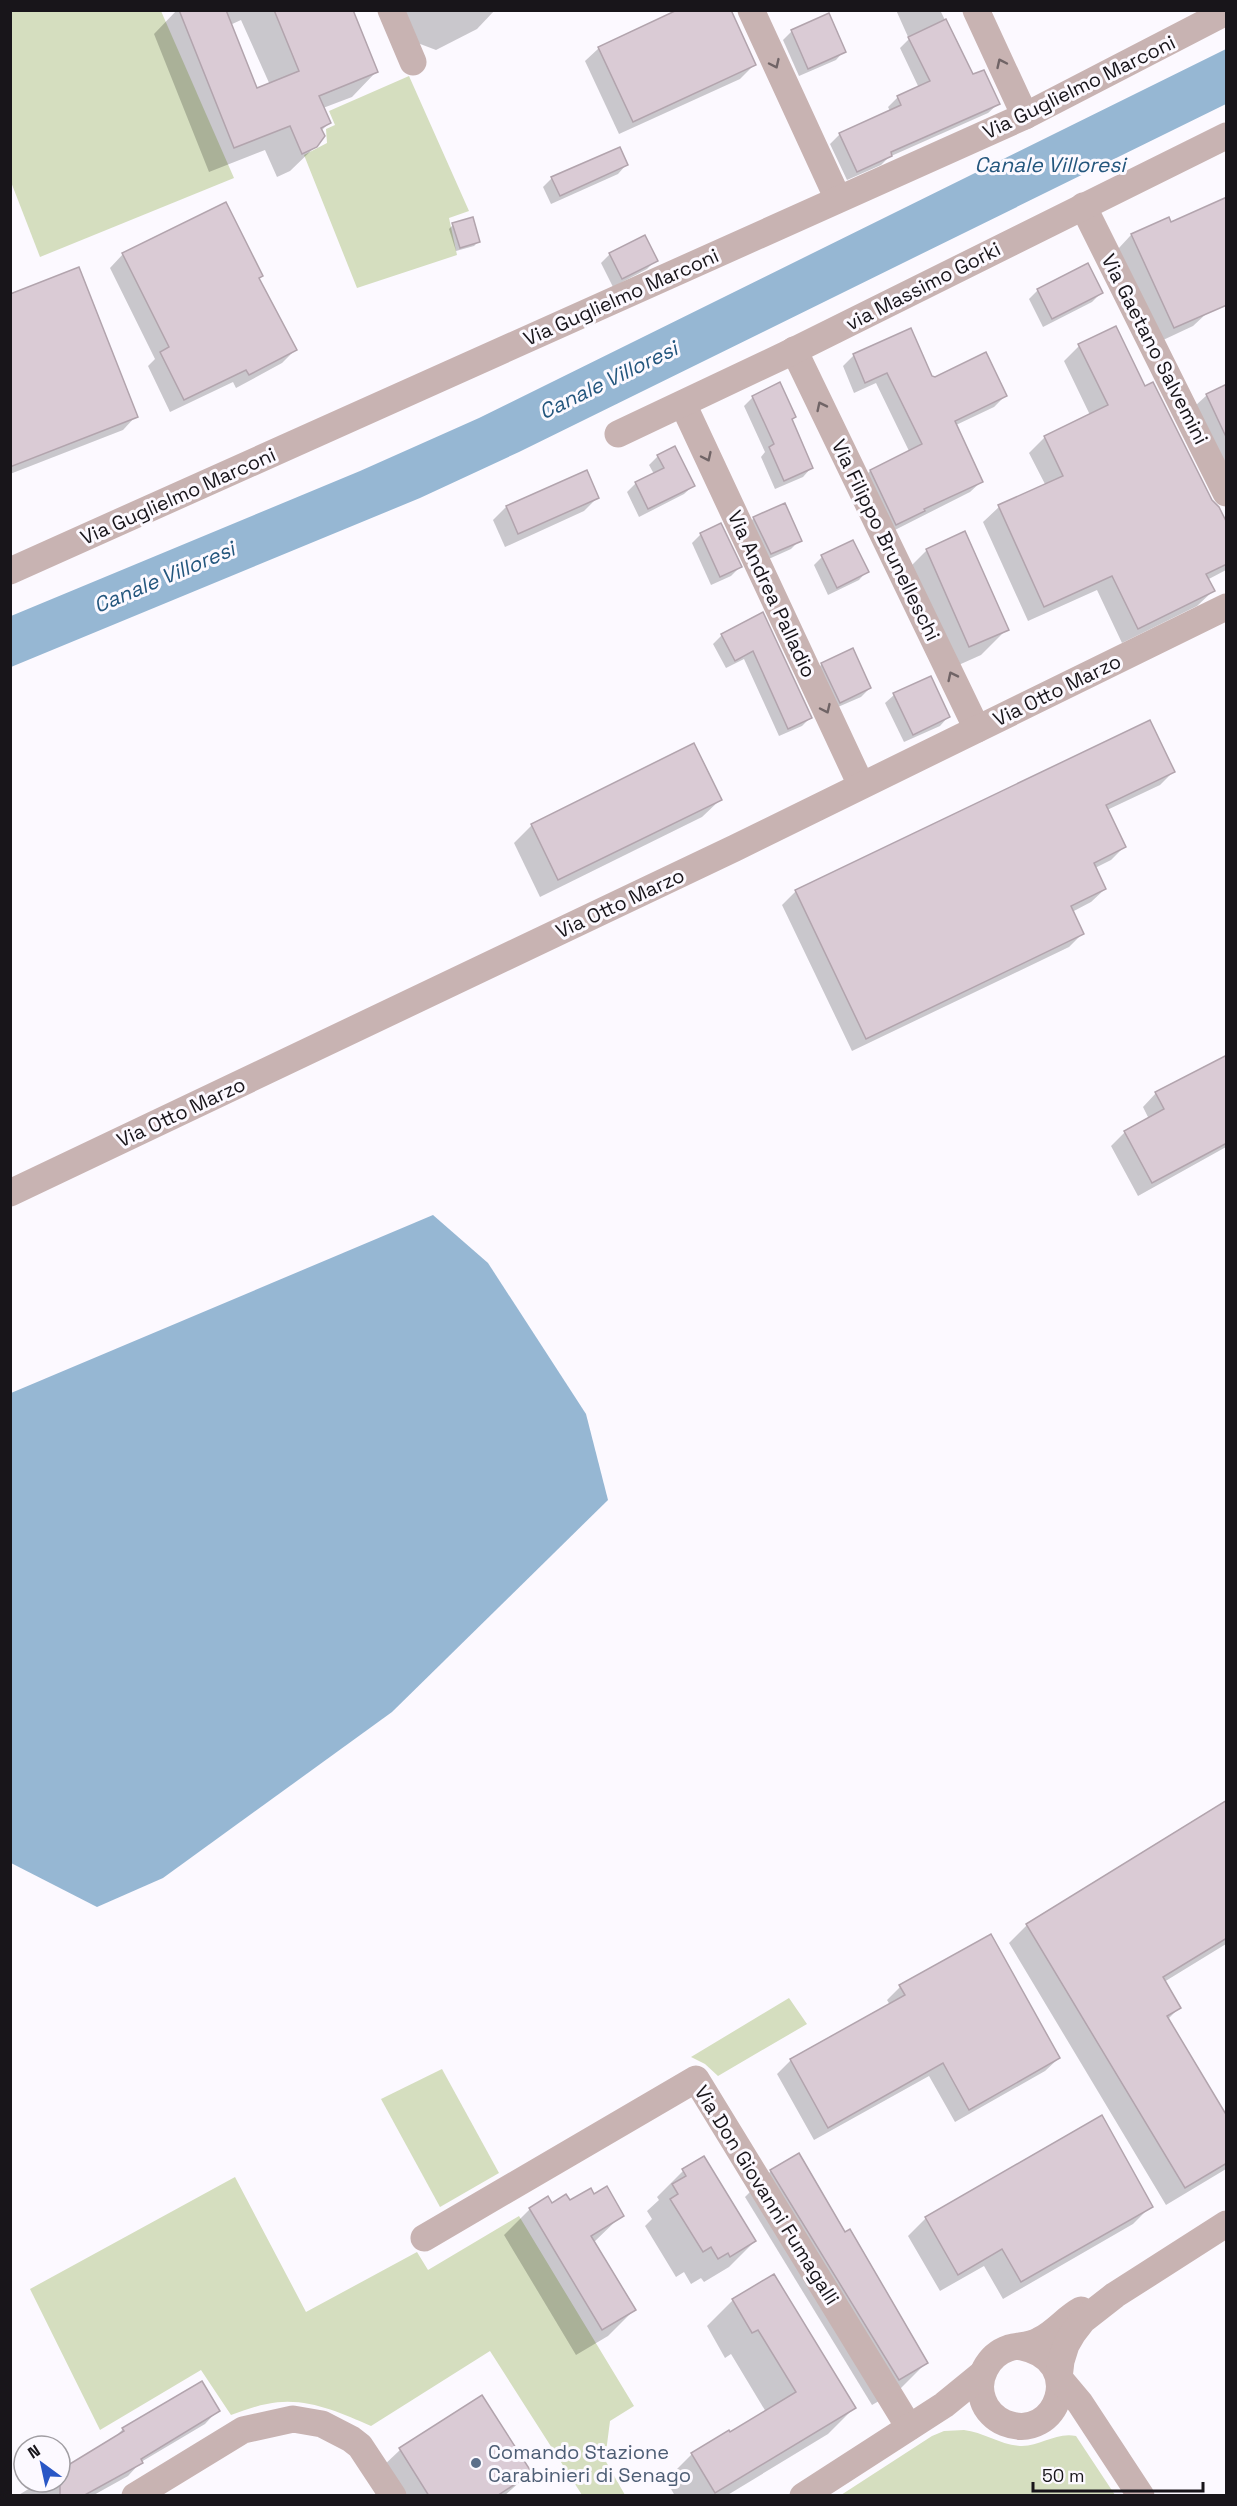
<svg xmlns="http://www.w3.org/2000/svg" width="1237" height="2506" font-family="'Space Grotesk',sans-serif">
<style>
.green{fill:#d5debf}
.water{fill:#96b7d3}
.shadow{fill:#0003;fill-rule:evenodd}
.building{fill:#dacbd5;stroke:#b2a4ad;stroke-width:1.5}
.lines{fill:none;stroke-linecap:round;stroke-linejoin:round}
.minor{stroke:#c8b3b2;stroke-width:27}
.oneway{stroke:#706466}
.service-dot{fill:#5c6f8a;stroke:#fcf9ff;stroke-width:2}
.labels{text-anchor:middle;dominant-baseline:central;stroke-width:6;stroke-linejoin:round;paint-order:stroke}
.street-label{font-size:20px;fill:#18151a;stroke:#fcf9ff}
.service-label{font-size:20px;fill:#4e5e75;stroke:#fcf9ff;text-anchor:start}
.water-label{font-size:21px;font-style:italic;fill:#23567d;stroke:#fcf9ff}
</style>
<rect width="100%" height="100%" fill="#fcf9ff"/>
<g class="green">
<path d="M 11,10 L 161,11 L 234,178 L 40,257 L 11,182 Z"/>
<path d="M 409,76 L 469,211 L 449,218 L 457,255 L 357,288 L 304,155 L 327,143 L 326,129 L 335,125 L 329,111 Z"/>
<path d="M 789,1998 L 807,2024 L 718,2076 L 705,2064 L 691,2057 Z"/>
<path d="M 442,2069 L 499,2173 L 440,2207 L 381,2099 Z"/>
<path d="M 235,2177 L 306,2312 L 417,2252 L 428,2270 L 519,2216 L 634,2406 L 610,2421 L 605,2460 L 625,2495 L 582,2495 L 490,2351 L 371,2426 C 338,2412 305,2396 267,2404 C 255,2406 243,2411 231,2415 L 201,2370 L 100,2430 L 30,2289 Z"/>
<path d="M 964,2430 C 983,2432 1001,2445 1020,2446 C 1040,2447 1055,2432 1076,2436 L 1115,2495 L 841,2495 L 932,2436 L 944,2431 Z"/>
</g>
<g class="water">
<path d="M 1226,49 L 1226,104 L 519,452 L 420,498 L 11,667 L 11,616 L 360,471 L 479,418 Z"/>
<path d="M 433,1215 L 488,1263 L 586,1414 L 608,1500 L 392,1712 L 163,1878 L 97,1907 L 11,1863 L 11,1393 Z"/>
</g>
<g class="shadow">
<path d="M 177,10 L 350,10 L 376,72 L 352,97 L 323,108 L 329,123 L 321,131 L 316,146 L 290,171 L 277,177 L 265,150 L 209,172 L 154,34 ZM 241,20 L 270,85 L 256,90 L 230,25 Z"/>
<path d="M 383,10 L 495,10 L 477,29 L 436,50 L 394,34 Z"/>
<path d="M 896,10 L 940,10 L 973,76 L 998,104 L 988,113 L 889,157 L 881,165 L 847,180 L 830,144 L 840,134 L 890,111 L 888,107 L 898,97 L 919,88 L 900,48 L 909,39 Z"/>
<path d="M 792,31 L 844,51 L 836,60 L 799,76 L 783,40 Z"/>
<path d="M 599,48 L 754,65 L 740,79 L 619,134 L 585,61 Z"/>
<path d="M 626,165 L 618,174 L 551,204 L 543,187 L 552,178 Z"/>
<path d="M 1170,224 L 1207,313 L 1193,326 L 1161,341 L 1118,249 L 1131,235 Z"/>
<path d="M 453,225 L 478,242 L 474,246 L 456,251 L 449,229 Z"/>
<path d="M 123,254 L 261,276 L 258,279 L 295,350 L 282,363 L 236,388 L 233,382 L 170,412 L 148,366 L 155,359 L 110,268 Z"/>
<path d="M 610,254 L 656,260 L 647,269 L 613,287 L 601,263 Z"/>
<path d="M 1087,265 L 1101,293 L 1092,302 L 1043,327 L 1029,299 L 1038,290 Z"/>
<path d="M 10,295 L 136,416 L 123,430 L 10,474 Z"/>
<path d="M 1079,346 L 1145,388 L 1226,526 L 1226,570 L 1207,580 L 1213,591 L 1197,606 L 1122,643 L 1097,590 L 1028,621 L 983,522 L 999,507 L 1046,486 L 1029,453 L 1045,437 L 1090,415 L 1064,361 Z"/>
<path d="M 854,355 L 1005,396 L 994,407 L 956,425 L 982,481 L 970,492 L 885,535 L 859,482 L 870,471 L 909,451 L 876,383 L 854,393 L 843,366 Z"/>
<path d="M 1226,386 L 1226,475 L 1195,406 L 1207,395 Z"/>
<path d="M 753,397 L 795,417 L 791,421 L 811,468 L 803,477 L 775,489 L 761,457 L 765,452 L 744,406 Z"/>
<path d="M 658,456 L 693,486 L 684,494 L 639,517 L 627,492 L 636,483 L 654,474 L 649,465 Z"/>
<path d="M 586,472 L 597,498 L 584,511 L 505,547 L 493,520 L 506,507 Z"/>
<path d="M 754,518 L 800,540 L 791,549 L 762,562 L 745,527 Z"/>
<path d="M 701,534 L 740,567 L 731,576 L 711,585 L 692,543 Z"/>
<path d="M 927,550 L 1007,629 L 981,655 L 943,672 L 901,576 Z"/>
<path d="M 822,557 L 867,571 L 859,580 L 828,595 L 814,565 Z"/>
<path d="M 762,614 L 810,718 L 802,726 L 779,736 L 744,659 L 726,668 L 713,644 L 722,635 Z"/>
<path d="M 822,664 L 870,688 L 861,697 L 831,710 L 813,673 Z"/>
<path d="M 894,695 L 948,717 L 940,726 L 904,742 L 885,703 Z"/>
<path d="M 1173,772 L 1160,785 L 1107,810 L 1124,847 L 1111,860 L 1095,868 L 1105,889 L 1091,902 L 1072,912 L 1082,934 L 1069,947 L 852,1051 L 782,905 L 796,891 Z"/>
<path d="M 720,800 L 702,817 L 540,897 L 514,843 L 532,825 Z"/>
<path d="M 1226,1057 L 1226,1147 L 1138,1196 L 1111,1146 L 1125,1132 L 1149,1119 L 1143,1107 L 1156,1093 Z"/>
<path d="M 1226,1802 L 1226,1944 L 1164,1982 L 1179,2008 L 1167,2020 L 1226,2119 L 1226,2169 L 1166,2205 L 1009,1943 L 1027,1925 Z"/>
<path d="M 900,1987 L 1059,2058 L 1045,2071 L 955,2122 L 929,2076 L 814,2140 L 777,2074 L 791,2060 L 890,2005 L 887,2000 Z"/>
<path d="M 703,2158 L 755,2241 L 729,2267 L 704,2282 L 701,2278 L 691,2284 L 684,2272 L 676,2277 L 645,2226 L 652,2219 L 647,2211 L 659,2200 L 657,2197 L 683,2171 Z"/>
<path d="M 771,2171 L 844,2234 L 926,2363 L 900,2389 L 872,2405 L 745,2197 Z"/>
<path d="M 594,2196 L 622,2215 L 593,2243 L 634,2310 L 608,2336 L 576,2355 L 504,2235 L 530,2209 L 548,2198 L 552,2205 Z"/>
<path d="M 1151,2206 L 1133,2224 L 1003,2299 L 984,2266 L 940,2291 L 908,2236 L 926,2218 Z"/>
<path d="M 773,2276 L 854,2408 L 828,2434 L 726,2496 L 675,2496 L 666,2480 L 692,2454 L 766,2412 L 731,2354 L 725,2358 L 707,2326 L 733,2300 Z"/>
<path d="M 481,2397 L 530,2473 L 504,2496 L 400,2496 L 382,2467 L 400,2450 Z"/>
<path d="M 218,2410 L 205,2424 L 141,2462 L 128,2476 L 92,2496 L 17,2496 L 40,2482 L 60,2482 L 60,2470 L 112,2440 L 123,2429 Z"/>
</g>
<g class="building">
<path d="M 179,10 L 226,10 L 257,88 L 299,71 L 274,10 L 353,10 L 378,72 L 319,96 L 331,123 L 321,128 L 325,136 L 317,147 L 302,154 L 290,126 L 234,148 Z"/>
<path d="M 677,10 L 731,10 L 756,65 L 633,122 L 598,47 Z"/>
<path d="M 829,13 L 846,52 L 808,69 L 791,30 Z"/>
<path d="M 946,19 L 973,74 L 984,70 L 1000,104 L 891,152 L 892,156 L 857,172 L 839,133 L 901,105 L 897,96 L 930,81 L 908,37 Z"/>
<path d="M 620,147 L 628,165 L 560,196 L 551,177 Z"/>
<path d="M 1227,197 L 1227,305 L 1174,328 L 1131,234 L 1169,217 L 1171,222 Z"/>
<path d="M 226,202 L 263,276 L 259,278 L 297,350 L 249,375 L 246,370 L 184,400 L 160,352 L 169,347 L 122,253 Z"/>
<path d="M 473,217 L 480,242 L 460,248 L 452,223 Z"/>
<path d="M 645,235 L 658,261 L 622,279 L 609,253 Z"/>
<path d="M 1088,263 L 1103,293 L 1052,319 L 1037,289 Z"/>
<path d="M 79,267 L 138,417 L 10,467 L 10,294 Z"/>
<path d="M 1116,326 L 1145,386 L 1153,382 L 1212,500 L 1219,507 L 1227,523 L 1227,564 L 1206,574 L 1215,591 L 1138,629 L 1112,576 L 1044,607 L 998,505 L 1063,476 L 1044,436 L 1108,405 L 1078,344 Z"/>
<path d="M 911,328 L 932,376 L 935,377 L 986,352 L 1007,396 L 955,421 L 983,482 L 924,509 L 925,511 L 896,525 L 870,470 L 922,444 L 887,373 L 865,383 L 853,354 Z"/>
<path d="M 780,382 L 796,417 L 792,419 L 813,468 L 784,481 L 769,447 L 774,444 L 752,396 Z"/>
<path d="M 1227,384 L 1227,439 L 1206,394 Z"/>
<path d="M 675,446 L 695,486 L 648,509 L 635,482 L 664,468 L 657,455 Z"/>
<path d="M 587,470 L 599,498 L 518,534 L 506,506 Z"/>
<path d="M 785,503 L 802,541 L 771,554 L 753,517 Z"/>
<path d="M 721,523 L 742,567 L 720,577 L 700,533 Z"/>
<path d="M 965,531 L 1009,630 L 969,647 L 926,549 Z"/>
<path d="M 853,540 L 869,572 L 837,588 L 821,555 Z"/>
<path d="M 763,612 L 812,718 L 788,729 L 753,651 L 735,661 L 721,634 Z"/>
<path d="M 853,648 L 871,688 L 840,703 L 821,663 Z"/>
<path d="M 931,676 L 950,717 L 913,735 L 893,693 Z"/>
<path d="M 1150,720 L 1175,772 L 1106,805 L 1126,847 L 1094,863 L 1106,889 L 1071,906 L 1084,934 L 866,1039 L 795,890 Z"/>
<path d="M 694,743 L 722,800 L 558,880 L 531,824 Z"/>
<path d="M 1227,1055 L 1227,1143 L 1152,1183 L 1124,1131 L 1164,1109 L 1155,1092 Z"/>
<path d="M 1227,1800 L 1227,1938 L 1163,1977 L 1181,2008 L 1167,2016 L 1227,2116 L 1227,2163 L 1185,2188 L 1026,1924 Z"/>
<path d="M 991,1934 L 1060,2058 L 969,2110 L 943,2063 L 828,2128 L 790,2059 L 905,1995 L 899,1985 Z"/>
<path d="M 1102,2115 L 1153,2207 L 1021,2282 L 1002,2249 L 958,2275 L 925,2217 Z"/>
<path d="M 799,2153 L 845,2232 L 850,2229 L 928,2363 L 899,2380 L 770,2170 Z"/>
<path d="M 704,2156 L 756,2241 L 730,2257 L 728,2253 L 718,2259 L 711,2247 L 703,2252 L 670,2199 L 678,2194 L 672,2184 L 686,2176 L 682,2169 Z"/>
<path d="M 607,2186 L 624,2216 L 591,2236 L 636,2310 L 602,2330 L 529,2208 L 548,2196 L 552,2203 L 566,2194 L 570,2200 L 591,2188 L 594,2194 Z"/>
<path d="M 774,2274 L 856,2408 L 715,2493 L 691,2453 L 729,2430 L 730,2432 L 796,2392 L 758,2330 L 752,2333 L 732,2299 Z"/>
<path d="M 202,2381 L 220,2411 L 141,2459 L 143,2463 L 83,2496 L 60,2496 L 60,2470 L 124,2431 L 122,2428 Z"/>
<path d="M 482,2395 L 532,2473 L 497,2496 L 429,2496 L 399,2448 Z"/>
</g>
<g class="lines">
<g class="minor">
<path d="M 391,10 L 413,62"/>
<path d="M 751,10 L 838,199"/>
<path d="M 976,10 L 1025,116"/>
<path d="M 1083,206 L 1226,493"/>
<path d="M 794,350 L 977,729"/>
<path d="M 683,404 L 861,785"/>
<path d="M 618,434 L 785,355 L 1226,136"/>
<path d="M 10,571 L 1025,116 L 1226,12"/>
<path d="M 10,1193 L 735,848 L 1226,607"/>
<path d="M 424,2238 L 696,2079 L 909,2427"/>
<path d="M 1022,2347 C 1087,2360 1058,2444 1005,2423 C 995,2419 986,2410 983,2400 C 975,2379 988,2355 1009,2348 C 1019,2345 1030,2346 1040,2340 C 1055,2333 1066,2318 1081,2310"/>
<path d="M 135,2496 L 243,2430 L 293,2419 L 322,2424 L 351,2439 L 360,2446 L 393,2496"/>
<path d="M 803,2496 L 944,2405 L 982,2374"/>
<path d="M 1141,2496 L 1080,2403 L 1059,2378 L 1061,2361 L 1066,2345 L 1073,2333 L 1083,2320 L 1115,2295 L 1226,2224"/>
</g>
</g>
<defs><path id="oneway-chevron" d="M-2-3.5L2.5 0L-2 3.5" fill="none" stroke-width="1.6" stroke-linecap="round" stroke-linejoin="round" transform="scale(1.5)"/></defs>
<g class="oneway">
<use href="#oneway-chevron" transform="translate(1001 63) rotate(-115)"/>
<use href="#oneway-chevron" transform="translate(775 64) rotate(65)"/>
<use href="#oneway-chevron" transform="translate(821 406) rotate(-116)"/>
<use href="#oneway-chevron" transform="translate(707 457) rotate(65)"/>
<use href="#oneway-chevron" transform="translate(952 676) rotate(-116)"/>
<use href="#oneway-chevron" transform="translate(826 709) rotate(65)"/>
</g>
<circle class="service-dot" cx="476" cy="2463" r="6"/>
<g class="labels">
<g class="street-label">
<text transform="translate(1079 87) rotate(-26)">Via Guglielmo Marconi</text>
<text transform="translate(923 286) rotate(-27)">via Massimo Gorki</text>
<text transform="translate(621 297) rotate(-24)">Via Guglielmo Marconi</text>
<text transform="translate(1155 349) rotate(63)">Via Gaetano Salvemini</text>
<text transform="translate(178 496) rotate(-24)">Via Guglielmo Marconi</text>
<text transform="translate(886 540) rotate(64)">Via Filippo Brunelleschi</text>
<text transform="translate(772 594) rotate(65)">Via Andrea Palladio</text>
<text transform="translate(1057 690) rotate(-26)">Via Otto Marzo</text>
<text transform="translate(620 903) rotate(-25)">Via Otto Marzo</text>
<text transform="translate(181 1112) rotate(-25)">Via Otto Marzo</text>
<text transform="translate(767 2195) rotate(58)">Via Don Giovanni Fumagalli</text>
</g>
<g class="service-label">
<text x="488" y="2452">Comando Stazione<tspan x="488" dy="23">Carabinieri di Senago</tspan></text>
</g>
<g class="water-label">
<text x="1050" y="164">Canale Villoresi</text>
<text transform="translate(608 380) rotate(-26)">Canale Villoresi</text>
<text transform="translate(164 577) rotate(-23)">Canale Villoresi</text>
</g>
</g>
<rect width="1237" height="2506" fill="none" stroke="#18151a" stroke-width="24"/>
<g transform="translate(42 2464) rotate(327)"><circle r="28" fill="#fcf9ff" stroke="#a19ea3" stroke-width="1.5"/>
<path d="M0-4.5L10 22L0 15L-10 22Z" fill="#2957c6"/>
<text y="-9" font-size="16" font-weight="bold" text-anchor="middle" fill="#18151a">N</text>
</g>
<path d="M1033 2482v9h170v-9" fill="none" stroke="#18151a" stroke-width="3"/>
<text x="1042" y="2482" font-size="18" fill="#18151a" stroke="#fcf9ff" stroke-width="4.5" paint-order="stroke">50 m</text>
</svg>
